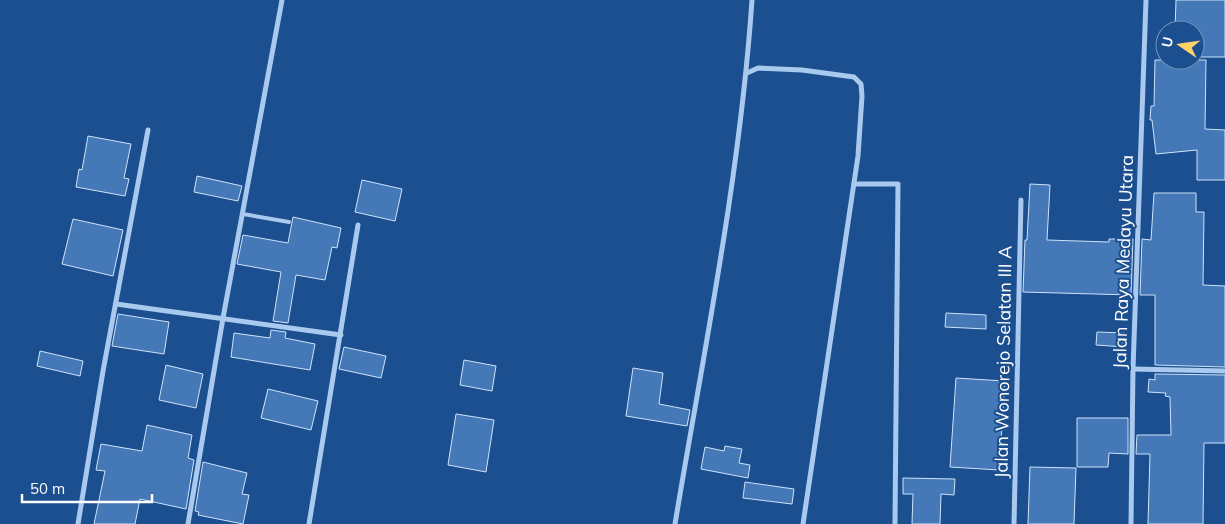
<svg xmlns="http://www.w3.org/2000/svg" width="1225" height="524" font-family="Mulish,sans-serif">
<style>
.building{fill:#4478b7;stroke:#cfe3fa}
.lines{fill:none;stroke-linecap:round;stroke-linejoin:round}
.service{stroke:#a9c9ee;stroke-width:4}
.minor{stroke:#a9c9ee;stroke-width:5}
.labels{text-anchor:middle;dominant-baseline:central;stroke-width:4;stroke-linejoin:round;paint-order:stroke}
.street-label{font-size:18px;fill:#fff;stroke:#1b4f8f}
</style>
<rect width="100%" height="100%" fill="#1b4f8f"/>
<g class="building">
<path d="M 1176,0 L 1225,0 L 1225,57 L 1195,57 L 1195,30 L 1175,30 Z"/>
<path d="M 1155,60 L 1206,60 L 1205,129 L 1225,130 L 1225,180 L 1197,180 L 1197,150 L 1156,154 L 1152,120 L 1150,120 L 1151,106 L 1154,106 Z"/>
<path d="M 88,136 L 131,144 L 124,178 L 129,179 L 125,196 L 76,187 L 79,169 L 82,170 Z"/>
<path d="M 197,176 L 242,186 L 238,201 L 194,192 Z"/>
<path d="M 362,180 L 402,189 L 395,221 L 355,212 Z"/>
<path d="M 1030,184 L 1050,185 L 1047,240 L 1109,242 L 1109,239 L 1133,239 L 1131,295 L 1023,292 L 1025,240 L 1027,240 Z"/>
<path d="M 1154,193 L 1196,193 L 1196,212 L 1204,212 L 1203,285 L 1225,286 L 1225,367 L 1155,365 L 1155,295 L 1140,295 L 1142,239 L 1151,240 Z"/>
<path d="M 293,217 L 341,228 L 337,248 L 332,247 L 325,280 L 296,275 L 288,323 L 273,321 L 281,272 L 237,264 L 243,235 L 288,243 Z"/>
<path d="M 73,219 L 123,230 L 113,276 L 62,264 Z"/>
<path d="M 946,313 L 986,315 L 986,329 L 945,327 Z"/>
<path d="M 118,314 L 169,322 L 164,354 L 112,346 Z"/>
<path d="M 271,330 L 286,332 L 285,338 L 315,344 L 310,370 L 231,357 L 234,333 L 270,338 Z"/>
<path d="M 1097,332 L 1125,333 L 1124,347 L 1096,345 Z"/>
<path d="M 344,347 L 386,356 L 381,378 L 339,369 Z"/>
<path d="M 40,351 L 83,361 L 80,376 L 37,366 Z"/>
<path d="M 464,360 L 496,366 L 492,391 L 460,385 Z"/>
<path d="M 166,365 L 203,374 L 196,408 L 159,400 Z"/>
<path d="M 633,368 L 663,373 L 659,404 L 690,410 L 687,426 L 626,416 Z"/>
<path d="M 1155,374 L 1225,375 L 1225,443 L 1204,443 L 1203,524 L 1148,524 L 1150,454 L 1136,454 L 1137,435 L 1171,435 L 1170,397 L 1165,396 L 1166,393 L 1148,392 L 1149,379 L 1155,380 Z"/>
<path d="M 956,378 L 1005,381 L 999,470 L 950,467 Z"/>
<path d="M 268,389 L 318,401 L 311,430 L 261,418 Z"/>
<path d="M 456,414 L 494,420 L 486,472 L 448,465 Z"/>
<path d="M 1077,418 L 1128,418 L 1128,454 L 1109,453 L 1108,467 L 1077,467 Z"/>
<path d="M 147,425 L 192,435 L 188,458 L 194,460 L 186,509 L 140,499 L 135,524 L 94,524 L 105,471 L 96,470 L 101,444 L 142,451 Z"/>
<path d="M 725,446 L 742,449 L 739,463 L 750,465 L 748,478 L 701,469 L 705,447 L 724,451 Z"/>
<path d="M 203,462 L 247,473 L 242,494 L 249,495 L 243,524 L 198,515 L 199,512 L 195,511 Z"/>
<path d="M 1030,467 L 1076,468 L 1074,524 L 1028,524 Z"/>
<path d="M 903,478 L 955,479 L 954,495 L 941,494 L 940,524 L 912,524 L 913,494 L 903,494 Z"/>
<path d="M 745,482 L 794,489 L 792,504 L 743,498 Z"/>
</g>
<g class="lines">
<path class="service" d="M 243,214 L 289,222"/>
<g class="minor">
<path d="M 747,73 L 758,68 L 802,70 L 854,77 L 861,84 L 862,96 L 858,156 L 803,524"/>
<path d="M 854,184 L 898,184 L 895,524"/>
<path d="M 116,304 L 341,335"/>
<path d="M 1133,369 L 1225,371"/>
<path d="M 78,524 L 103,371 L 148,130"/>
<path d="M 188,524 L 223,318 L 282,0"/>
<path d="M 309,524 L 358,225"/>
<path d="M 675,524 C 704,350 740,176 752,0"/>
<path d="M 1014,524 L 1021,200"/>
<path d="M 1131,524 L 1133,369 L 1146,0"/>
</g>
</g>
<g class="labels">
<g class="street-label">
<text transform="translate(1123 262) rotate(-88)">Jalan Raya Medayu Utara</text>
<text transform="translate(1003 362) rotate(-89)">Jalan Wonorejo Selatan III A</text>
</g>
</g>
<g transform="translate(1180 45) rotate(283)"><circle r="24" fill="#1b4f8f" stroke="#7695bc"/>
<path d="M0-4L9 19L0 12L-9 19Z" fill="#ffd166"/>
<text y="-8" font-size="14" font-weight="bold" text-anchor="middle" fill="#ffffff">U</text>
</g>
<path d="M22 494v8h130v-8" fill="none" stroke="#ffffff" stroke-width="2.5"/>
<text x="30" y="494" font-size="15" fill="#ffffff" stroke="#1b4f8f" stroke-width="4" paint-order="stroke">50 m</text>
</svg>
